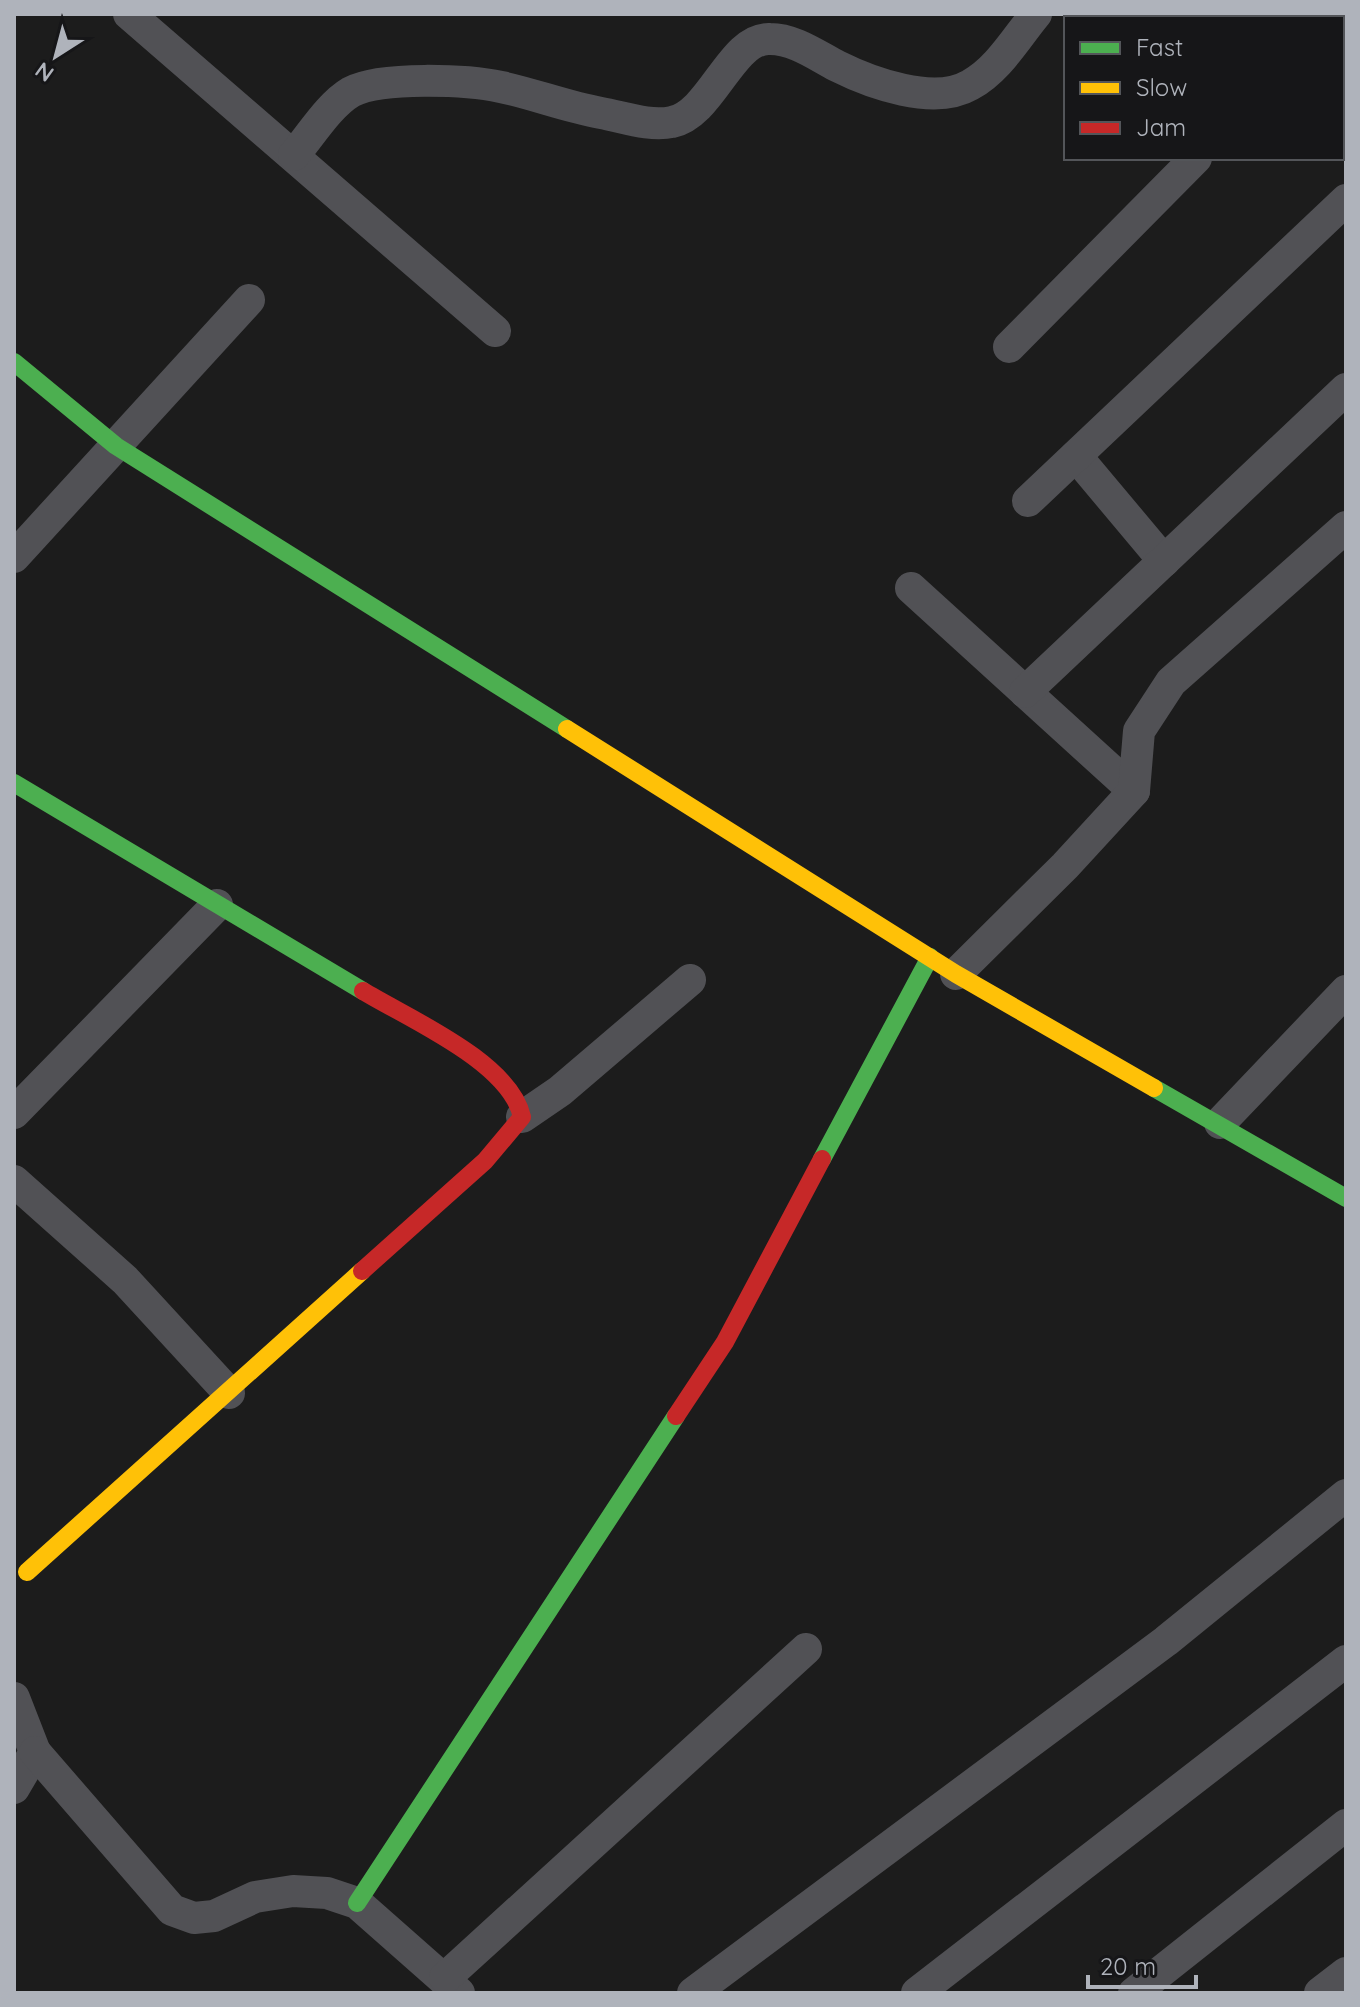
<svg xmlns="http://www.w3.org/2000/svg" width="1360" height="2007" font-family="Quicksand,sans-serif">
<style>
.lines{fill:none;stroke-linecap:round;stroke-linejoin:round}
.street{stroke:#515155;stroke-width:32}
.fast{stroke:#4caf50;stroke-width:18}
.slow{stroke:#ffc107;stroke-width:18}
.jam{stroke:#c62828;stroke-width:18}
</style>
<rect width="100%" height="100%" fill="#1c1c1c"/>
<g class="lines">
<g class="street">
<path d="M 129,14 L 495,331"/>
<path d="M 1342,61 L 1346,65"/>
<path d="M 294,155 C 311,135 329,105 351,92 C 381,76 468,80 501,87 C 534,94 567,107 601,113 C 623,117 650,127 672,122 C 712,114 731,37 770,39 C 794,39 816,55 837,66 C 871,83 934,106 970,85 C 998,70 1016,38 1036,14"/>
<path d="M 1009,347 L 1196,158"/>
<path d="M 1076,456 L 1164,561"/>
<path d="M 1028,501 L 1346,200"/>
<path d="M 14,557 L 249,300"/>
<path d="M 911,588 L 1134,791"/>
<path d="M 1025,692 L 1346,389"/>
<path d="M 956,974 L 1065,866 L 1134,791 L 1139,731 L 1171,682 L 1346,527"/>
<path d="M 14,1113 L 217,905"/>
<path d="M 522,1117 L 560,1091 L 690,980"/>
<path d="M 1220,1123 L 1346,991"/>
<path d="M 14,1181 L 125,1280 L 229,1393"/>
<path d="M 14,1698 L 35,1752 L 14,1788"/>
<path d="M 35,1752 L 172,1910 L 194,1918 L 214,1916 L 255,1897 L 293,1891 L 327,1893 L 357,1903 L 459,1993"/>
<path d="M 445,1978 L 806,1649"/>
<path d="M 693,1993 L 1166,1641 L 1346,1495"/>
<path d="M 917,1993 L 1346,1661"/>
<path d="M 1134,1993 L 1346,1825"/>
<path d="M 1320,1993 L 1346,1973"/>
</g>
<g class="fast">
<path d="M 14,362 L 116,446 L 567,729"/>
<path d="M 14,783 L 363,991"/>
<path d="M 1154,1088 L 1346,1198"/>
<path d="M 822,1159 L 930,957"/>
<path d="M 357,1903 L 676,1416"/>
</g>
<g class="slow">
<path d="M 567,729 L 956,974 L 1154,1088"/>
<path d="M 27,1572 L 362,1271"/>
</g>
<g class="jam">
<path d="M 362,1271 L 485,1161 L 522,1117 C 510,1062 409,1019 363,991"/>
<path d="M 676,1416 L 725,1342 L 822,1159"/>
</g>
</g>
<rect width="1360" height="2007" fill="none" stroke="#afb3bb" stroke-width="32"/>
<rect x="1064" y="16" width="280" height="144" fill="#161618" stroke="#535559" stroke-width="2"/>
<rect x="1080" y="42" width="40" height="12" fill="#4caf50" stroke="#535559" stroke-width="2"/>
<text x="1136" y="56" font-size="24" fill="#afb3bb">Fast</text>
<rect x="1080" y="82" width="40" height="12" fill="#ffc107" stroke="#535559" stroke-width="2"/>
<text x="1136" y="96" font-size="24" fill="#afb3bb">Slow</text>
<rect x="1080" y="122" width="40" height="12" fill="#c62828" stroke="#535559" stroke-width="2"/>
<text x="1136" y="136" font-size="24" fill="#afb3bb">Jam</text>
<g transform="translate(56 56) rotate(216)" stroke="#161618" stroke-width="6" paint-order="stroke">
<path d="M0-6L14 30L0 20L-14 30Z" fill="#afb3bb"/>
<text y="-12" font-size="22" font-weight="bold" text-anchor="middle" fill="#afb3bb">N</text>
</g>
<path d="M1088 1975v12h108v-12" fill="none" stroke="#afb3bb" stroke-width="4"/>
<text x="1100" y="1975" font-size="24" fill="#afb3bb" stroke="#161618" stroke-width="6" paint-order="stroke">20 m</text>
</svg>
